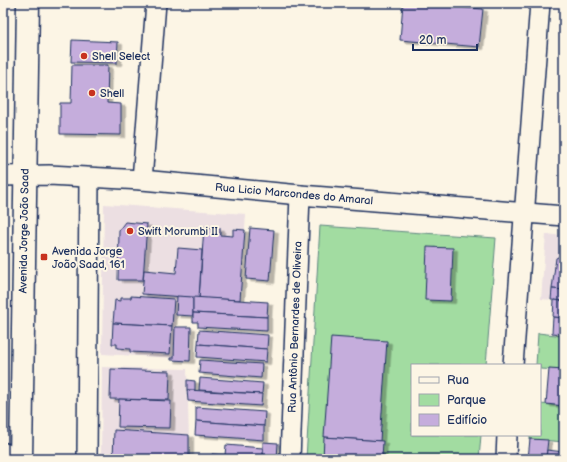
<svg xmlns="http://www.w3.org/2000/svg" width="567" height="462" font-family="'Balsamiq Sans',sans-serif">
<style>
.built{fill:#ecdfe2}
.green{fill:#a2dca1;stroke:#5e8680}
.building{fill:#c5addc;stroke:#1b2f5e;filter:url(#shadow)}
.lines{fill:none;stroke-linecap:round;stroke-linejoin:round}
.street-casing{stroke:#1b2f5e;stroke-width:22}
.secondary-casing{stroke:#1b2f5e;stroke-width:25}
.street{stroke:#fcf5e5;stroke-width:19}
.secondary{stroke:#fcf5e5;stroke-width:22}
.poi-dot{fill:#c8321e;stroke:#fcf5e5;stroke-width:1.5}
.labels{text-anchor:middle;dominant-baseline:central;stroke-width:4;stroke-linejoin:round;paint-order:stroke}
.poi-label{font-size:11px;fill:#1b2f5e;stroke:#fcf5e5;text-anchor:start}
.street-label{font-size:11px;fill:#1b2f5e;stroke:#fcf5e5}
</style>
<defs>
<filter id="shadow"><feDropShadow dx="4.5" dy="2.5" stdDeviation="0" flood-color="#0004"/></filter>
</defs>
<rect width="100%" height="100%" fill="#fcf5e5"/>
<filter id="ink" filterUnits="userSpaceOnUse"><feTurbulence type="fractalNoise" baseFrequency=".025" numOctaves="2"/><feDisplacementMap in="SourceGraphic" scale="8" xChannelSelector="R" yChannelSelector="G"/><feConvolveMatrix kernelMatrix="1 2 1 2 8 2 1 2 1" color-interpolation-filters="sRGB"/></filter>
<g filter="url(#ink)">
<g class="built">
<path d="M 104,204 L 246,214 L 240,300 L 177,296 L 174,358 L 102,354 Z"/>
<path d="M 546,234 L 564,236 L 564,301 L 541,299 Z"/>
<path d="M 102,367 L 187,369 L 189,439 L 189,459 L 101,459 Z"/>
</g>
<g class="green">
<path d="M 320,226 L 496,238 L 486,365 L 412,365 L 412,435 L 481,435 L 479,459 L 306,459 Z"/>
<path d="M 538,333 L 564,336 L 564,370 L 540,369 L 540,365 L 536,365 Z"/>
<path d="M 540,404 L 564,406 L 564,442 L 530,439 L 530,435 L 540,435 Z"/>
</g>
<g class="building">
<path d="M 403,3 L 483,9 L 479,47 L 400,40 Z"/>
<path d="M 72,40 L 118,42 L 117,63 L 71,62 Z"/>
<path d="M 72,65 L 108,65 L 107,103 L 121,104 L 121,135 L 60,134 L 60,103 L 71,103 Z"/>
<path d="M 125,222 L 147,224 L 143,280 L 118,280 L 119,230 Z"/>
<path d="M 204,227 L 220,228 L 220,235 L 233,236 L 233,229 L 245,230 L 240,300 L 199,298 Z"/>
<path d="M 250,228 L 274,230 L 270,281 L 246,279 Z"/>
<path d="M 427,247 L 453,248 L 451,301 L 425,300 Z"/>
<path d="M 178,248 L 202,250 L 199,298 L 142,294 L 144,270 L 176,273 Z"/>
<path d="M 562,255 L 564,255 L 564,290 L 552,289 L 556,258 Z"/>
<path d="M 552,289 L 564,290 L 564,301 L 551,300 Z"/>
<path d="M 131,296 L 174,299 L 172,326 L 113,323 L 115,300 L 120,301 L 120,298 L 131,298 Z"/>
<path d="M 177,296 L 193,297 L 193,316 L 176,315 Z"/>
<path d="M 193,297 L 268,302 L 267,317 L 193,313 Z"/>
<path d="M 554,300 L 564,301 L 564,318 L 553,317 Z"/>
<path d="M 193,313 L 267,317 L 267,331 L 198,327 L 198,322 L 193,322 Z"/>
<path d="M 553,317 L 564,318 L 564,334 L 552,333 Z"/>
<path d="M 113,323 L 172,326 L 170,354 L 130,352 L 130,349 L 117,348 L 117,344 L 112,344 Z"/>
<path d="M 175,327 L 191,327 L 190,361 L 171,360 L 171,358 L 174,358 Z"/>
<path d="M 199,330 L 268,335 L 267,349 L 198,344 Z"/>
<path d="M 331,337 L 387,341 L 380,441 L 324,437 Z"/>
<path d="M 198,344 L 267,349 L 266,362 L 197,357 Z"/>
<path d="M 200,360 L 262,364 L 261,378 L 199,373 Z"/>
<path d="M 111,369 L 170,371 L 169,400 L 110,399 Z"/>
<path d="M 549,369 L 564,370 L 564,406 L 546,404 Z"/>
<path d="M 200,378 L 263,383 L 262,394 L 199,390 Z"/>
<path d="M 187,380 L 195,381 L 195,390 L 187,390 Z"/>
<path d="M 187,390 L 262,394 L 261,406 L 188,401 Z"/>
<path d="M 119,399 L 171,401 L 170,428 L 118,427 Z"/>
<path d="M 196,407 L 265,412 L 264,426 L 196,421 Z"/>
<path d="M 196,421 L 264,426 L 264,440 L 195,435 Z"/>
<path d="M 114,430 L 189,435 L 189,459 L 113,459 Z"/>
<path d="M 324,437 L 383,441 L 382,459 L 323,459 Z"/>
<path d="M 530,439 L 548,440 L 546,457 L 539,457 L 539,459 L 528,459 Z"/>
<path d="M 263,442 L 278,443 L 277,459 L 263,459 Z"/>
<path d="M 226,445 L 263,448 L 263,459 L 211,459 L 212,454 L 225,455 Z"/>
<path d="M 547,450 L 564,452 L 564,459 L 546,459 Z"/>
</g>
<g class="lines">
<defs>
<g id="street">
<path d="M 3,176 L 49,175 L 142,180 L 300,195 L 564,216"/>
<path d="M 142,180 L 156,3"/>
<path d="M 513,365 L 540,3"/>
<path d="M 87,459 L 89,178"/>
<path d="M 290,459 L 300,195"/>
<path d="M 506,459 L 507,435"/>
</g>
<g id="secondary">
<path d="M 3,454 L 14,459"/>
<path d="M 21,459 L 28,3"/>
</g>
</defs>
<use href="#street" class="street-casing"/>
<use href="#secondary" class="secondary-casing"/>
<use href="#street" class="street"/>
<use href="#secondary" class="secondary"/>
</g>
</g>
<g class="poi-dot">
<circle cx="84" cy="56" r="4"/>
<circle cx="92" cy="93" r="4"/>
<circle cx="130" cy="231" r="4"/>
<rect x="40" y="253" width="8" height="8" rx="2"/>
</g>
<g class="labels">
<g class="poi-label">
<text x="92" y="56">Shell Select</text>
<text x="100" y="93">Shell</text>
<text x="138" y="231">Swift Morumbi II</text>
<text x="52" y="251">Avenida Jorge<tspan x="52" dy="13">João Saad, 161</tspan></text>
</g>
<g class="street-label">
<text transform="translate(294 194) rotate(5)">Rua Licio Marcondes do Amaral</text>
<text transform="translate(24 231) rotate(-89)">Avenida Jorge João Saad</text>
<text transform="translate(295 327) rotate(-88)">Rua Antônio Bernardes de Oliveira</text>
</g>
</g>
<rect width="567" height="462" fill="none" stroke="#fcf5e5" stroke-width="16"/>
<rect x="8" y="8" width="551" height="446" fill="none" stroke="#1b2f5e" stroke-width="1.5" filter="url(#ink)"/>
<rect x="411" y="364" width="130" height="72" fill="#fcf5e5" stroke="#a2a6af"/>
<rect x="419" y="377" width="20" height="6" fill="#fcf5e5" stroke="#a2a6af"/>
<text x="447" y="384" font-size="12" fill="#1b2f5e">Rua</text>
<rect x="419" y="394" width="20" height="12" fill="#a2dca1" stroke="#a2a6af"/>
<text x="447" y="404" font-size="12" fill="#1b2f5e">Parque</text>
<rect x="419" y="414" width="20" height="12" fill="#c5addc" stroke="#a2a6af"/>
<text x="447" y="424" font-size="12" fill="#1b2f5e">Edifício</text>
<path d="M413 44v6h64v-6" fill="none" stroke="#1b2f5e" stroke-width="2"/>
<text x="419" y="44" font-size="12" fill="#1b2f5e" stroke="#fcf5e5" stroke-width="3" paint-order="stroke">20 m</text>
</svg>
